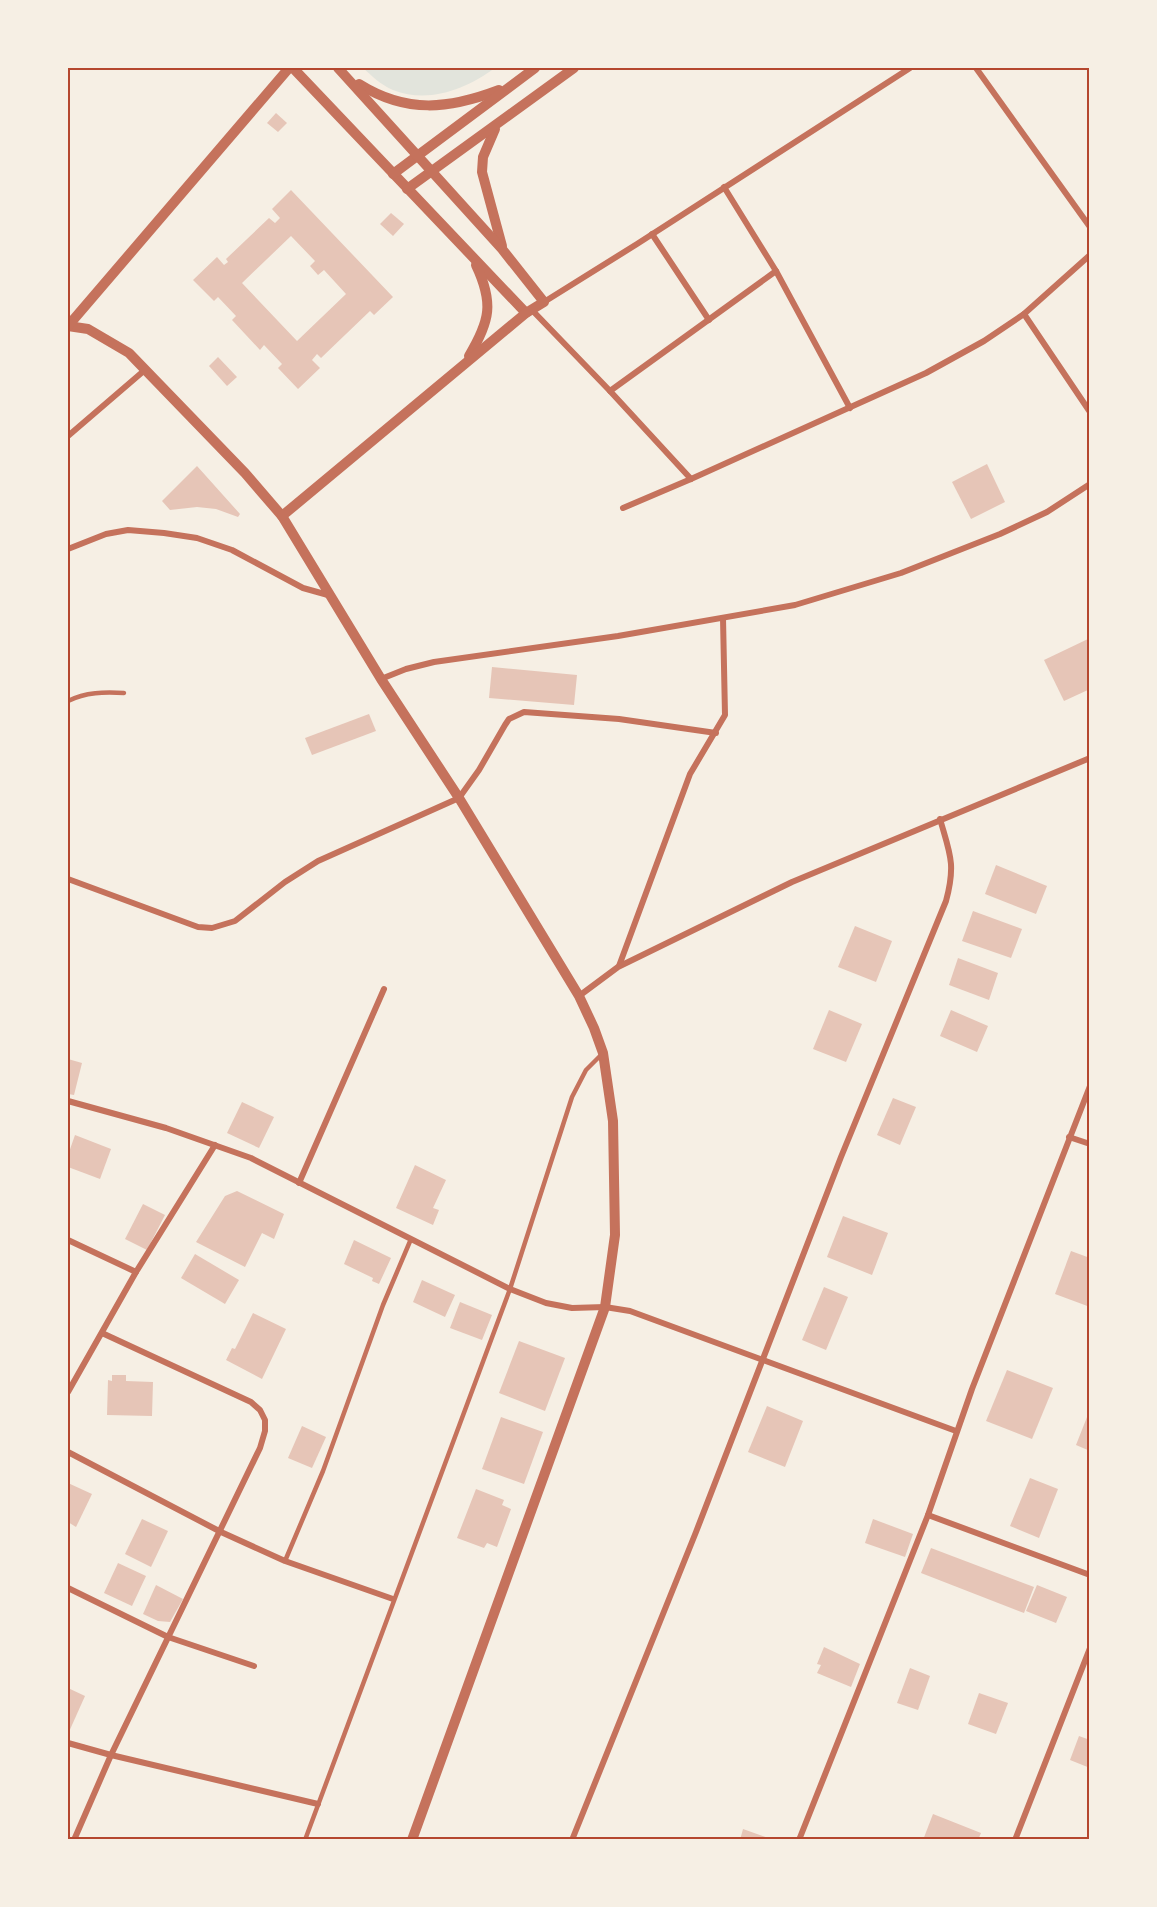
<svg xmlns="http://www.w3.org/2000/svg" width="1157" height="1907" font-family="'Playfair Display',serif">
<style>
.green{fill:#e2e4dc}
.building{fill:#e6c5b7;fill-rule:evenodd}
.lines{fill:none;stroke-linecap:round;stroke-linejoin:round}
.service{stroke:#c5725c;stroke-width:4.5}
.minor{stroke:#c5725c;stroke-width:6}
.tertiary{stroke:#c5725c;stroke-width:10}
.neatline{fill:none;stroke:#b5482f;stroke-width:2}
</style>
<rect width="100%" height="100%" fill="#f6efe4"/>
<path class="green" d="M 363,68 L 495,68 C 466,89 429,104 393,90 C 381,85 372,76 363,68 Z"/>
<g class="building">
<path d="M 276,113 L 287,123 L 278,132 L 267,123 Z"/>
<path d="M 291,190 L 393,297 L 374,315 L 370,311 L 321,358 L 317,354 L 312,360 L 320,368 L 298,389 L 278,368 L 282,364 L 264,345 L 260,350 L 232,320 L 236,316 L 218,297 L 214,301 L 193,280 L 217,257 L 224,265 L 228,262 L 226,259 L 269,218 L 275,223 L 280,218 L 272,209 ZM 291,236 L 315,261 L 310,266 L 318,275 L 324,270 L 346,294 L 297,341 L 242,283 Z"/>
<path d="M 391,213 L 404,224 L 393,236 L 380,224 Z"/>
<path d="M 218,357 L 237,377 L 227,386 L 209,366 Z"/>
<path d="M 987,464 L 1005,502 L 971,519 L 952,482 Z"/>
<path d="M 197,466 L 240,514 L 238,517 L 216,509 L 197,507 L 170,510 L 162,501 Z"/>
<path d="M 1088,639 L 1090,643 L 1090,689 L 1064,701 L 1044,660 Z"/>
<path d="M 492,667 L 577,675 L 574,705 L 489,698 Z"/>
<path d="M 369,714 L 376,731 L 312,755 L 305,738 Z"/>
<path d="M 996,865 L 1047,886 L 1036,914 L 985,894 Z"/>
<path d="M 973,911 L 1022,929 L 1011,958 L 962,941 Z"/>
<path d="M 855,926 L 892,941 L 876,982 L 838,967 Z"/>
<path d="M 958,958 L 998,973 L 989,1000 L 949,985 Z"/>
<path d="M 829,1010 L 862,1024 L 846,1062 L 813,1049 Z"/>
<path d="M 951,1010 L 988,1026 L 977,1052 L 940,1036 Z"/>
<path d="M 68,1059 L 82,1063 L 74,1095 L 68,1094 Z"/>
<path d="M 893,1098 L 916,1107 L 900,1145 L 877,1135 Z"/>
<path d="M 242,1102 L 274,1117 L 259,1148 L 227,1133 Z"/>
<path d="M 75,1135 L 111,1149 L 100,1179 L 68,1167 L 68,1155 Z"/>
<path d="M 415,1165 L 446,1180 L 433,1208 L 439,1210 L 433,1225 L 396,1208 Z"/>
<path d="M 237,1191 L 284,1214 L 274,1239 L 262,1233 L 245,1267 L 196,1242 L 225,1196 Z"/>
<path d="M 143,1204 L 165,1215 L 147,1250 L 125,1239 Z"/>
<path d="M 843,1216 L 888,1233 L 872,1275 L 827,1257 Z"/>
<path d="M 354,1240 L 391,1258 L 379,1284 L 372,1281 L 373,1278 L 344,1264 Z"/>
<path d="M 1071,1251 L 1090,1258 L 1090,1307 L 1055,1294 Z"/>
<path d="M 195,1254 L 239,1280 L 225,1304 L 181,1278 Z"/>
<path d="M 422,1280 L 455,1295 L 445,1317 L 413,1302 Z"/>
<path d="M 824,1287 L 848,1297 L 826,1350 L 802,1340 Z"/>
<path d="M 460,1302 L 492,1315 L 482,1340 L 450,1328 Z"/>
<path d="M 253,1313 L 286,1329 L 262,1379 L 226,1360 L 232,1348 L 235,1349 Z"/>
<path d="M 519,1341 L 565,1358 L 545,1411 L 499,1393 Z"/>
<path d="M 1007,1370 L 1053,1388 L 1032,1439 L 986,1421 Z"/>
<path d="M 112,1375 L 126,1375 L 126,1381 L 153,1382 L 152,1416 L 107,1415 L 108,1380 L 112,1381 Z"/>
<path d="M 767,1406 L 803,1421 L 785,1467 L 748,1452 Z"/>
<path d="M 1089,1412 L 1090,1412 L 1090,1451 L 1076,1445 Z"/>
<path d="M 501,1417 L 543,1432 L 524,1484 L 482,1469 Z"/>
<path d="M 302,1426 L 326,1437 L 312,1468 L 288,1458 Z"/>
<path d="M 1030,1478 L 1058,1489 L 1039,1538 L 1010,1526 Z"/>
<path d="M 68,1483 L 92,1494 L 76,1527 L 68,1522 Z"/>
<path d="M 476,1489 L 504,1500 L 502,1505 L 511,1509 L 497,1547 L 487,1543 L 484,1548 L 457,1538 Z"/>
<path d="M 142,1519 L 168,1531 L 151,1567 L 125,1554 Z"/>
<path d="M 873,1519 L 913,1534 L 905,1557 L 865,1543 Z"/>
<path d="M 931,1548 L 1034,1587 L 1024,1613 L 921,1573 Z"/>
<path d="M 118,1563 L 146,1576 L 132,1606 L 104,1593 Z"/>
<path d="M 156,1585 L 183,1599 L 170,1622 L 158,1621 L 143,1614 Z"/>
<path d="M 1037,1585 L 1067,1597 L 1056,1623 L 1026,1611 Z"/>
<path d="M 824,1647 L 860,1664 L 851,1687 L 817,1673 L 821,1665 L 817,1664 Z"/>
<path d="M 910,1668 L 930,1676 L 918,1710 L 897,1703 Z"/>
<path d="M 68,1688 L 85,1696 L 68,1734 Z"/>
<path d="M 979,1693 L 1008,1703 L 996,1734 L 968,1724 Z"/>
<path d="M 1079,1736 L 1090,1740 L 1090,1768 L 1070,1760 Z"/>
<path d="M 933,1814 L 981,1833 L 978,1840 L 923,1840 Z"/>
<path d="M 743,1829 L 771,1839 L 771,1840 L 740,1840 Z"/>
</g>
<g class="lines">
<g class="service">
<path d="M 68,701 C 86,692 104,692 124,693"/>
<path d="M 285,1561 L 323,1471 L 383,1305 L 411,1239"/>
<path d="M 305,1840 L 510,1289 L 572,1097 L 586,1070 L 603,1053"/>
</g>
<g class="minor">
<path d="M 976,68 L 1090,227"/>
<path d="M 724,187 L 776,271 L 850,408"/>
<path d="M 652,234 L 709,320"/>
<path d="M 544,302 L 637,244 L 910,68"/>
<path d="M 531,309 L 610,391 L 691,479"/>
<path d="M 1024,314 L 1090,412"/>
<path d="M 610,391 L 776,271"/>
<path d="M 68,436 L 146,369"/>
<path d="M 623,508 L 691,479 L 926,373 L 984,341 L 1024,314 L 1090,255"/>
<path d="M 68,549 L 106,534 L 128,530 L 164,533 L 197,538 L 232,550 L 303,588 L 328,595"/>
<path d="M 381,679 L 406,669 L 434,662 L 618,636 L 795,605 L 901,573 L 1000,534 L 1047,512 L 1090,484"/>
<path d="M 68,879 L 198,927 L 212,928 L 235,921 L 285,882 L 318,861 L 459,798 L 479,770 L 505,725 L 509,719 L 524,712 L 619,719 L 716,733"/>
<path d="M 619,966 L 690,774 L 725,715 L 723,618"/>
<path d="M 579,996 L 618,967 L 792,882 L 1090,758"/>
<path d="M 68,1101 L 166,1128 L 251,1158 L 510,1289 L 546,1303 L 572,1308 L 605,1307 L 630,1311 L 956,1431"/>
<path d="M 1069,1137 L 1090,1144"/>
<path d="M 299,1183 L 384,989"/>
<path d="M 68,1240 L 136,1272"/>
<path d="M 68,1392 L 136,1272 L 215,1145"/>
<path d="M 68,1452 L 221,1532 L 285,1561 L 393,1599"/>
<path d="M 928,1515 L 1090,1575"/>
<path d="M 68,1588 L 168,1637 L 254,1666"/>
<path d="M 68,1743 L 111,1755 L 318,1804"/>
<path d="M 74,1840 L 111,1755 L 260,1448 L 265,1431 L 265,1420 L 260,1410 L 251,1402 L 102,1333"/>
<path d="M 572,1840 L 696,1532 L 841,1157 L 946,901 C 956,864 950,854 940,819"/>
<path d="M 799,1840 L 928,1515 L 972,1389 L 1090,1086"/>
<path d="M 1015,1840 L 1090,1648"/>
</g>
<g class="tertiary">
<path d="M 293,68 L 526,313"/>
<path d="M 359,84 C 407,114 449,109 499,90"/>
<path d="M 495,129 L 483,157 L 482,172 L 502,246"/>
<path d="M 393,174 L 535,68"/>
<path d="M 407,189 L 574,68"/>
<path d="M 68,326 L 88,329 L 129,353 L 245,473 L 282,516 L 381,679 L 459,798 L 579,996 L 594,1028 L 603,1053 L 613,1121 L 615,1235 L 605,1307 L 412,1840"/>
<path d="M 68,326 L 289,68"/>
<path d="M 469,356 C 490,321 494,303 476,265"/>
<path d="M 282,516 L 526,313 L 544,302 L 502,249 L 338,68"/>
</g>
</g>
<rect width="1157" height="1907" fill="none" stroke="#f6efe4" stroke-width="138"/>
<rect x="69" y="69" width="1019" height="1769" class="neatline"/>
</svg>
